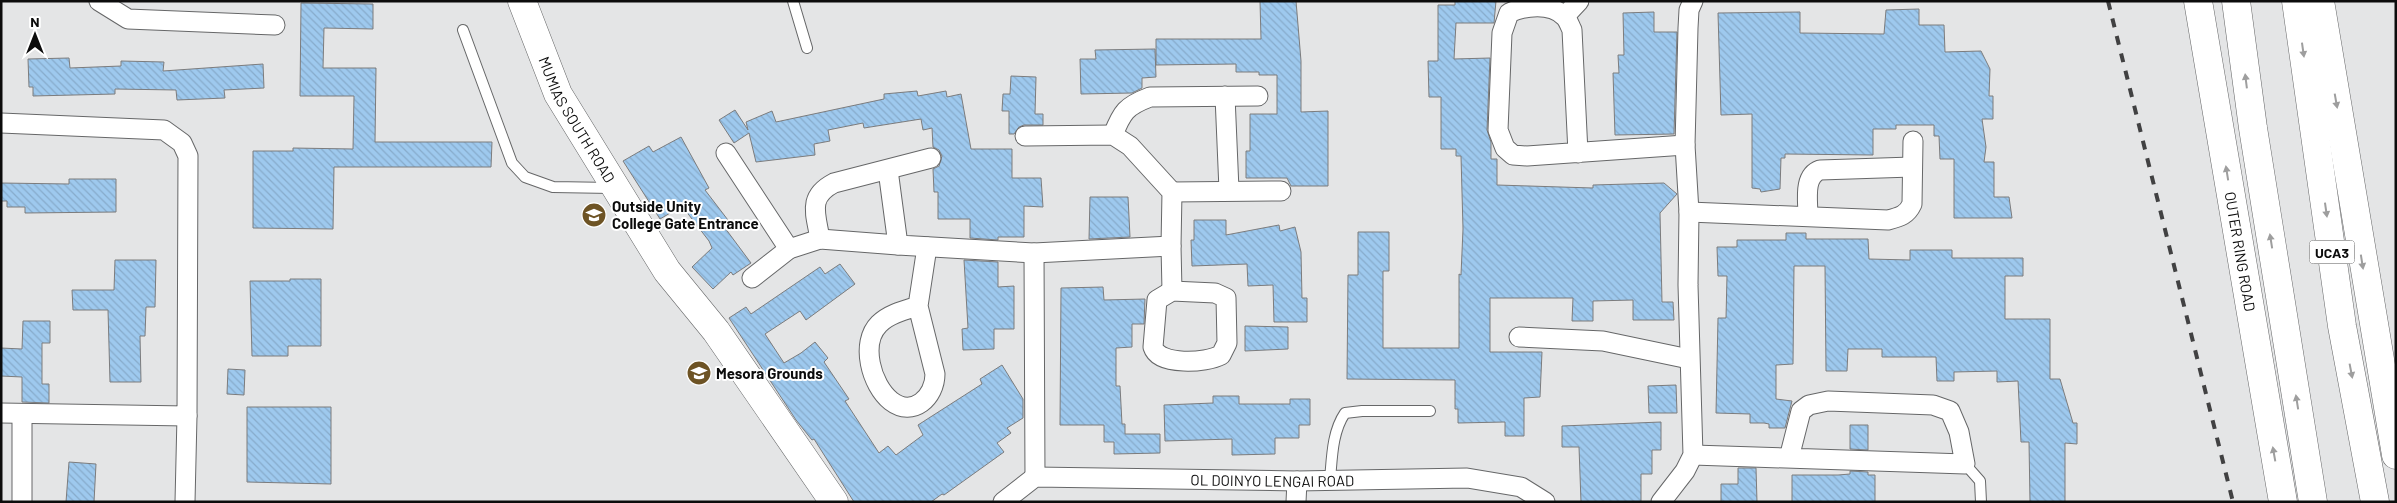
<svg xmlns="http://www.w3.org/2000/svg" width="2397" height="503" font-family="Barlow,sans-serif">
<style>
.building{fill:url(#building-back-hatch);stroke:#7c7c7d}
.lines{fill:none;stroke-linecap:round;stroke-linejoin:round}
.service-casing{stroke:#666768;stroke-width:12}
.minor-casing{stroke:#666768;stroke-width:21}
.secondary-casing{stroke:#666768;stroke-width:29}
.primary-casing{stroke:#666768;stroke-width:29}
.service{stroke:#fff;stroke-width:10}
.minor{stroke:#fff;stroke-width:19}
.secondary{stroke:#fff;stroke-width:28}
.primary{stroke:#fff;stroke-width:28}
.rail{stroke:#414142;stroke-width:4;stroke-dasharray:9 9;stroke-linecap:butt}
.oneway{fill:#9e9e9e}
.labels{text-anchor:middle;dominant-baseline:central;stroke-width:4;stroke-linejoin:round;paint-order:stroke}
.shield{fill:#fff;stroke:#555;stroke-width:1}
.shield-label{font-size:14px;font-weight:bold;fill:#0c0c0c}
.street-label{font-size:15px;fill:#0c0c0c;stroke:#fff}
.poi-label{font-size:15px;font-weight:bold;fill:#0c0c0c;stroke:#fff;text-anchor:start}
</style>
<defs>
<pattern id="building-back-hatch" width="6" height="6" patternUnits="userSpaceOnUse" patternTransform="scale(1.25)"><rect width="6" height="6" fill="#9ec9ee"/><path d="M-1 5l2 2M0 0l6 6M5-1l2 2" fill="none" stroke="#87abcb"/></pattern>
</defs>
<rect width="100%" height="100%" fill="#e4e5e6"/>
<g class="building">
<path d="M 1260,1 L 1296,1 L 1301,61 L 1301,112 L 1328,111 L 1328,186 L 1291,186 L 1287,178 L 1246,178 L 1246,151 L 1250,151 L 1250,114 L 1277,114 L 1277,75 L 1259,75 L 1259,72 L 1236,72 L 1236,64 L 1156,65 L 1156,39 L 1261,39 Z"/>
<path d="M 1455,1 L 1496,1 L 1494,23 L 1456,23 L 1454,59 L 1490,58 L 1487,130 L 1491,142 L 1491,159 L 1497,159 L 1497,185 L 1593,188 L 1593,185 L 1664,183 L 1677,194 L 1660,213 L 1662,302 L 1673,302 L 1674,320 L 1633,320 L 1633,300 L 1593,301 L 1593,321 L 1572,321 L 1573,298 L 1490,298 L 1490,352 L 1542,352 L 1540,397 L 1524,398 L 1524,436 L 1505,436 L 1505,422 L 1458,423 L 1458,409 L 1455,409 L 1455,380 L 1347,379 L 1348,275 L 1358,275 L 1358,232 L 1389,232 L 1389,271 L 1383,271 L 1383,348 L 1459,348 L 1459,274 L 1461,275 L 1463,229 L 1461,156 L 1456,156 L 1456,149 L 1441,149 L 1441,97 L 1429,97 L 1428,61 L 1438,61 L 1438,5 L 1455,5 Z"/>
<path d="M 301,3 L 373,4 L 373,29 L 324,28 L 323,68 L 376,68 L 375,142 L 492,142 L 491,167 L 334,167 L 333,229 L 253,228 L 253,151 L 293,151 L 293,148 L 353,149 L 354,96 L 300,96 Z"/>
<path d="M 1919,9 L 1919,25 L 1944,25 L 1945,52 L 1981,51 L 1990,69 L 1989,96 L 1993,96 L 1993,119 L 1982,119 L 1986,147 L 1984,162 L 1994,162 L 1994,197 L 2009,197 L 2012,218 L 1954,218 L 1954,159 L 1940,159 L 1939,136 L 1934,136 L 1934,125 L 1896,125 L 1896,129 L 1873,129 L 1873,155 L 1785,154 L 1785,158 L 1781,158 L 1780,189 L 1761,192 L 1760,189 L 1752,188 L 1752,114 L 1721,115 L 1718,13 L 1800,12 L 1800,33 L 1884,34 L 1886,10 Z"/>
<path d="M 1654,12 L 1654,32 L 1677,32 L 1674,134 L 1615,135 L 1613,73 L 1619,73 L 1618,55 L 1624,55 L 1623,13 Z"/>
<path d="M 1155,49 L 1156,77 L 1142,78 L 1142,88 L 1132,93 L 1081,94 L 1080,59 L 1096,59 L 1095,50 Z"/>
<path d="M 69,58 L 70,68 L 121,66 L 121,61 L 164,62 L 163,71 L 263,64 L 264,88 L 224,90 L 225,98 L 177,100 L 176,90 L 115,89 L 115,94 L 33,96 L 33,87 L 29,87 L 28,59 Z"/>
<path d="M 1011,76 L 1036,77 L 1035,114 L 1043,114 L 1043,125 L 1024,125 L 1019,127 L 1014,134 L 1009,134 L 1009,111 L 1002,111 L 1003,94 L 1010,94 Z"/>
<path d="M 917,91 L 918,96 L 946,91 L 947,97 L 961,94 L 971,149 L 1012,149 L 1012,178 L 1041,178 L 1043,207 L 1024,206 L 1024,237 L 998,237 L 998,240 L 970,238 L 970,219 L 938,219 L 938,192 L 934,192 L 933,169 L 939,166 L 942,156 L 939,150 L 933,147 L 932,128 L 923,130 L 921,119 L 864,128 L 863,123 L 828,130 L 830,141 L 814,144 L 815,155 L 756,162 L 749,133 L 734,143 L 719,120 L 735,110 L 748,130 L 746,122 L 772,111 L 776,122 L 884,99 L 884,94 Z"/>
<path d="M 681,137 L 709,188 L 705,190 L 731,224 L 725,228 L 751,263 L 733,275 L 731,272 L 713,289 L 692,267 L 712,248 L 709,241 L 682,206 L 660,219 L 623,161 L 649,146 L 653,152 Z"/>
<path d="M 69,179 L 116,179 L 116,212 L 25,213 L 25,207 L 7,207 L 7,201 L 1,201 L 1,183 L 69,184 Z"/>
<path d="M 1090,197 L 1128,197 L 1130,237 L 1089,239 Z"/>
<path d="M 1194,220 L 1226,220 L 1226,235 L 1279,225 L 1280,231 L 1295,227 L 1301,252 L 1302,298 L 1307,298 L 1307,322 L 1274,322 L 1273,285 L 1248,286 L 1247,264 L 1192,266 L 1191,240 L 1194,240 Z"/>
<path d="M 1786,233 L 1806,233 L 1806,239 L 1868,239 L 1869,259 L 1910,260 L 1910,250 L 1952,250 L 1952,258 L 2023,258 L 2023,276 L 2005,276 L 2005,319 L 2050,319 L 2050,379 L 2060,379 L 2073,423 L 2077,423 L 2077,444 L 2065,443 L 2065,502 L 2030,502 L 2029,442 L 2021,442 L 2018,381 L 1997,382 L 1997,371 L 1954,372 L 1954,381 L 1937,381 L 1936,357 L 1882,357 L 1882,349 L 1848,349 L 1847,371 L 1826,371 L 1825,266 L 1794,266 L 1793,364 L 1776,365 L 1776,399 L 1792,401 L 1785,428 L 1769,428 L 1769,424 L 1764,423 L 1750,423 L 1750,414 L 1716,413 L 1718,318 L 1726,318 L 1727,276 L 1718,276 L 1717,247 L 1737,247 L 1737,240 L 1786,240 Z"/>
<path d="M 115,260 L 156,260 L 155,307 L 146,307 L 145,336 L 140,336 L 141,382 L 110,382 L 108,310 L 73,310 L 72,290 L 114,290 Z"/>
<path d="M 964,260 L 998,262 L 998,287 L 1014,286 L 1014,329 L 994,329 L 994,349 L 963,350 L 962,329 L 968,328 Z"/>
<path d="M 840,264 L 855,284 L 806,320 L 800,311 L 765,334 L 784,363 L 801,353 L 815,342 L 828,358 L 824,362 L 849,399 L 845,401 L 879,453 L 888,446 L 896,455 L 923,435 L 918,425 L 982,384 L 980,379 L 1002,365 L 1023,399 L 1023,418 L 1007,428 L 1011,433 L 997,443 L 1004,452 L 944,495 L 942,494 L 931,502 L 854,502 L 814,439 L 812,440 L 796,420 L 729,318 L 746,307 L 751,314 L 820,267 L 825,274 Z"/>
<path d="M 290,279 L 321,279 L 321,346 L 288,346 L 288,356 L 252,356 L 250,281 L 290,281 Z"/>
<path d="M 1103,287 L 1104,300 L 1145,299 L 1144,324 L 1132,324 L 1132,347 L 1116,348 L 1116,386 L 1120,386 L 1122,424 L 1125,424 L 1125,434 L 1160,434 L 1160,453 L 1114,454 L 1114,442 L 1104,442 L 1104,425 L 1060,425 L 1061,288 Z"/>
<path d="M 23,321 L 50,321 L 50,343 L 42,343 L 42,384 L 49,384 L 49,403 L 22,402 L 22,377 L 1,376 L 1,348 L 22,349 Z"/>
<path d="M 1245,326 L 1288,327 L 1288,349 L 1245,351 Z"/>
<path d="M 228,369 L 245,370 L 244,395 L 227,394 Z"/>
<path d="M 1676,385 L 1677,413 L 1649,413 L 1648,386 Z"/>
<path d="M 1213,396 L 1239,396 L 1239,404 L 1290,404 L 1290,399 L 1310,399 L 1310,425 L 1299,425 L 1299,438 L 1275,438 L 1275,454 L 1232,455 L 1232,439 L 1165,441 L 1164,405 L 1213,403 Z"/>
<path d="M 247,407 L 331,407 L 331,484 L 247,482 Z"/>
<path d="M 1661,422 L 1661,450 L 1652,450 L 1652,474 L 1641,474 L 1641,502 L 1581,502 L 1579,447 L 1562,447 L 1562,426 Z"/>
<path d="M 1850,425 L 1868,425 L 1868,450 L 1850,449 Z"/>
<path d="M 69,462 L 96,464 L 94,502 L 66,502 Z"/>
<path d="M 1738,468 L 1756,468 L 1757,502 L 1721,502 L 1721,484 L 1738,484 Z"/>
<path d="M 1850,471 L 1868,472 L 1868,475 L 1875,475 L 1875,502 L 1792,502 L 1792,475 L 1838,475 L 1850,474 Z"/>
</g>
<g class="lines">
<defs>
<g id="service">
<path d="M 793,1 L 807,48"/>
<path d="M 463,30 L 512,163 L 525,177 L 553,187 L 612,188"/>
<path d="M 1965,464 L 1980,481 L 1981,502"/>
<path d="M 1330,480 C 1332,458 1332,432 1345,413 L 1362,411 L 1430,411"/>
</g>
<g id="minor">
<path d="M 99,1 L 128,19 L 275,25"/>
<path d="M 1565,16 L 1579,1"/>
<path d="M 1225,96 L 1229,190"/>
<path d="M 1,123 L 164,130 L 182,143 L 188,156 L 187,416 L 1,413"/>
<path d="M 1113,135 C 1122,112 1126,106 1150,97 L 1258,96"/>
<path d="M 1025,136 L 1113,135 L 1130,146 L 1172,192 L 1171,246 L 1034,253"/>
<path d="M 726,153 L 789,249"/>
<path d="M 1578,153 L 1572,30 C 1570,26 1568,20 1565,17 C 1551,2 1524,6 1509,13 L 1502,33 L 1498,130 L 1505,148 L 1513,155 L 1527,156 L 1685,145"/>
<path d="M 888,170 L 898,245 L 1034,253 L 1035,477"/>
<path d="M 1172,192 L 1281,191"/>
<path d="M 1689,212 L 1888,220 C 1900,217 1907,215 1912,204 L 1913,141"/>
<path d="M 1808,216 C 1808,201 1803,176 1820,170 L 1912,167"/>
<path d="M 820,239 C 816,214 807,197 834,183 L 931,158"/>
<path d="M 1171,246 L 1172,291"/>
<path d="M 752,278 L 789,249 L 820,239 L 898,245"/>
<path d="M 1172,291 L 1215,293 L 1226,298 L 1227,343 L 1221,355 C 1206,363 1159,366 1153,347 L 1157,300 Z"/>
<path d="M 918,306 C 905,310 889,314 879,324 C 860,343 871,385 891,401 C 913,418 935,397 935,374 L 918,306 L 927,247"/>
<path d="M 1519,337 L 1603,341 L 1689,359"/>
<path d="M 1693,455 L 1965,464 L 1959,432 L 1950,411 L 1933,405 L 1828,401 L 1809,405 L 1801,411 L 1789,458"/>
<path d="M 22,502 L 22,414"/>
<path d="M 185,502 L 187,416"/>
<path id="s1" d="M 1003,502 L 1035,477 L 1297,481 L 1467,478 L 1521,487 L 1545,502"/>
<path d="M 1296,502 L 1297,481"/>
<path d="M 1661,502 L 1685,471 L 1693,455 L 1688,285 L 1689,212 L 1685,145 L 1688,28 L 1689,10 L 1693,1"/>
</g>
<g id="secondary">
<path id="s2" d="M 522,1 L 558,94 L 667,271 L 716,331 L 834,502"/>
<path id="s3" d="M 2198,1 L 2283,502"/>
<path d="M 2320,1 L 2396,455"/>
</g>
<g id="primary">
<path d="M 2236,1 L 2253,128 L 2313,502"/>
<path d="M 2296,1 L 2342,326 L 2375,502"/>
</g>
</defs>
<use href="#service" class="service-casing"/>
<use href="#minor" class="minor-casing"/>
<use href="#secondary" class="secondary-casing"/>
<use href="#primary" class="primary-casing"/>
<use href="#service" class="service"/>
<use href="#minor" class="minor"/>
<use href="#secondary" class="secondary"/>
<use href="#primary" class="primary"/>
<path class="rail" d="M 2108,1 L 2233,502"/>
</g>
<defs><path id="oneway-solid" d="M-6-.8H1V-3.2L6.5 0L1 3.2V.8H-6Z" transform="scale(1.25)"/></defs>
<g class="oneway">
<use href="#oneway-solid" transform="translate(2303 50) rotate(82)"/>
<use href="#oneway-solid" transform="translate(2246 81) rotate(-97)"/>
<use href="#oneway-solid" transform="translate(2336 101) rotate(80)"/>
<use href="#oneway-solid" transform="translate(2227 173) rotate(-99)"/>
<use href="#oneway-solid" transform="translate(2326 210) rotate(82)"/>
<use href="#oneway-solid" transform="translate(2271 241) rotate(-99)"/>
<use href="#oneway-solid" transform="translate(2362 262) rotate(81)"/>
<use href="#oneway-solid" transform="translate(2351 371) rotate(79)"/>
<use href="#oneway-solid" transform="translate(2297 402) rotate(-99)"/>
<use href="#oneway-solid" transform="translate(2274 454) rotate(-100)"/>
</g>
<defs>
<symbol id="university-disc" viewBox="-11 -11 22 22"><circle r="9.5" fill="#6d5324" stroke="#fff"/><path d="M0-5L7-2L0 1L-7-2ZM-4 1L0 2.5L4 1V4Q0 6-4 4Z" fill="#fff"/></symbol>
</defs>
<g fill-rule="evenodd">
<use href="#university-disc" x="580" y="201" width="28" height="28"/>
<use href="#university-disc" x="685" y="359" width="28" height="28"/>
</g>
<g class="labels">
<rect class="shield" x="2309.5" y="240.5" width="45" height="23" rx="4"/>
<g class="shield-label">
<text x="2332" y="252">UCA3</text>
</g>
<g class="street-label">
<text stroke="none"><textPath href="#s2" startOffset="131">MUMIAS SOUTH ROAD</textPath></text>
<text stroke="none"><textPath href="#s3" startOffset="254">OUTER RING ROAD</textPath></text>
<text stroke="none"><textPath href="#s1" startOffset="278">OL DOINYO LENGAI ROAD</textPath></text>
</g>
<g class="poi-label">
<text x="612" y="206">Outside Unity<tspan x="612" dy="17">College Gate Entrance</tspan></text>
<text x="716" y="373">Mesora Grounds</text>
</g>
</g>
<rect width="2397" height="503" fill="none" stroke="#0c0c0c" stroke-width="5"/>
<g transform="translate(35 35)" stroke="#ffffff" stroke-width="4" paint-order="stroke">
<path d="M0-4L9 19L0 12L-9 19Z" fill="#0c0c0c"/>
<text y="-8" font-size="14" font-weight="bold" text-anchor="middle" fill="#0c0c0c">N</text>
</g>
</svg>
